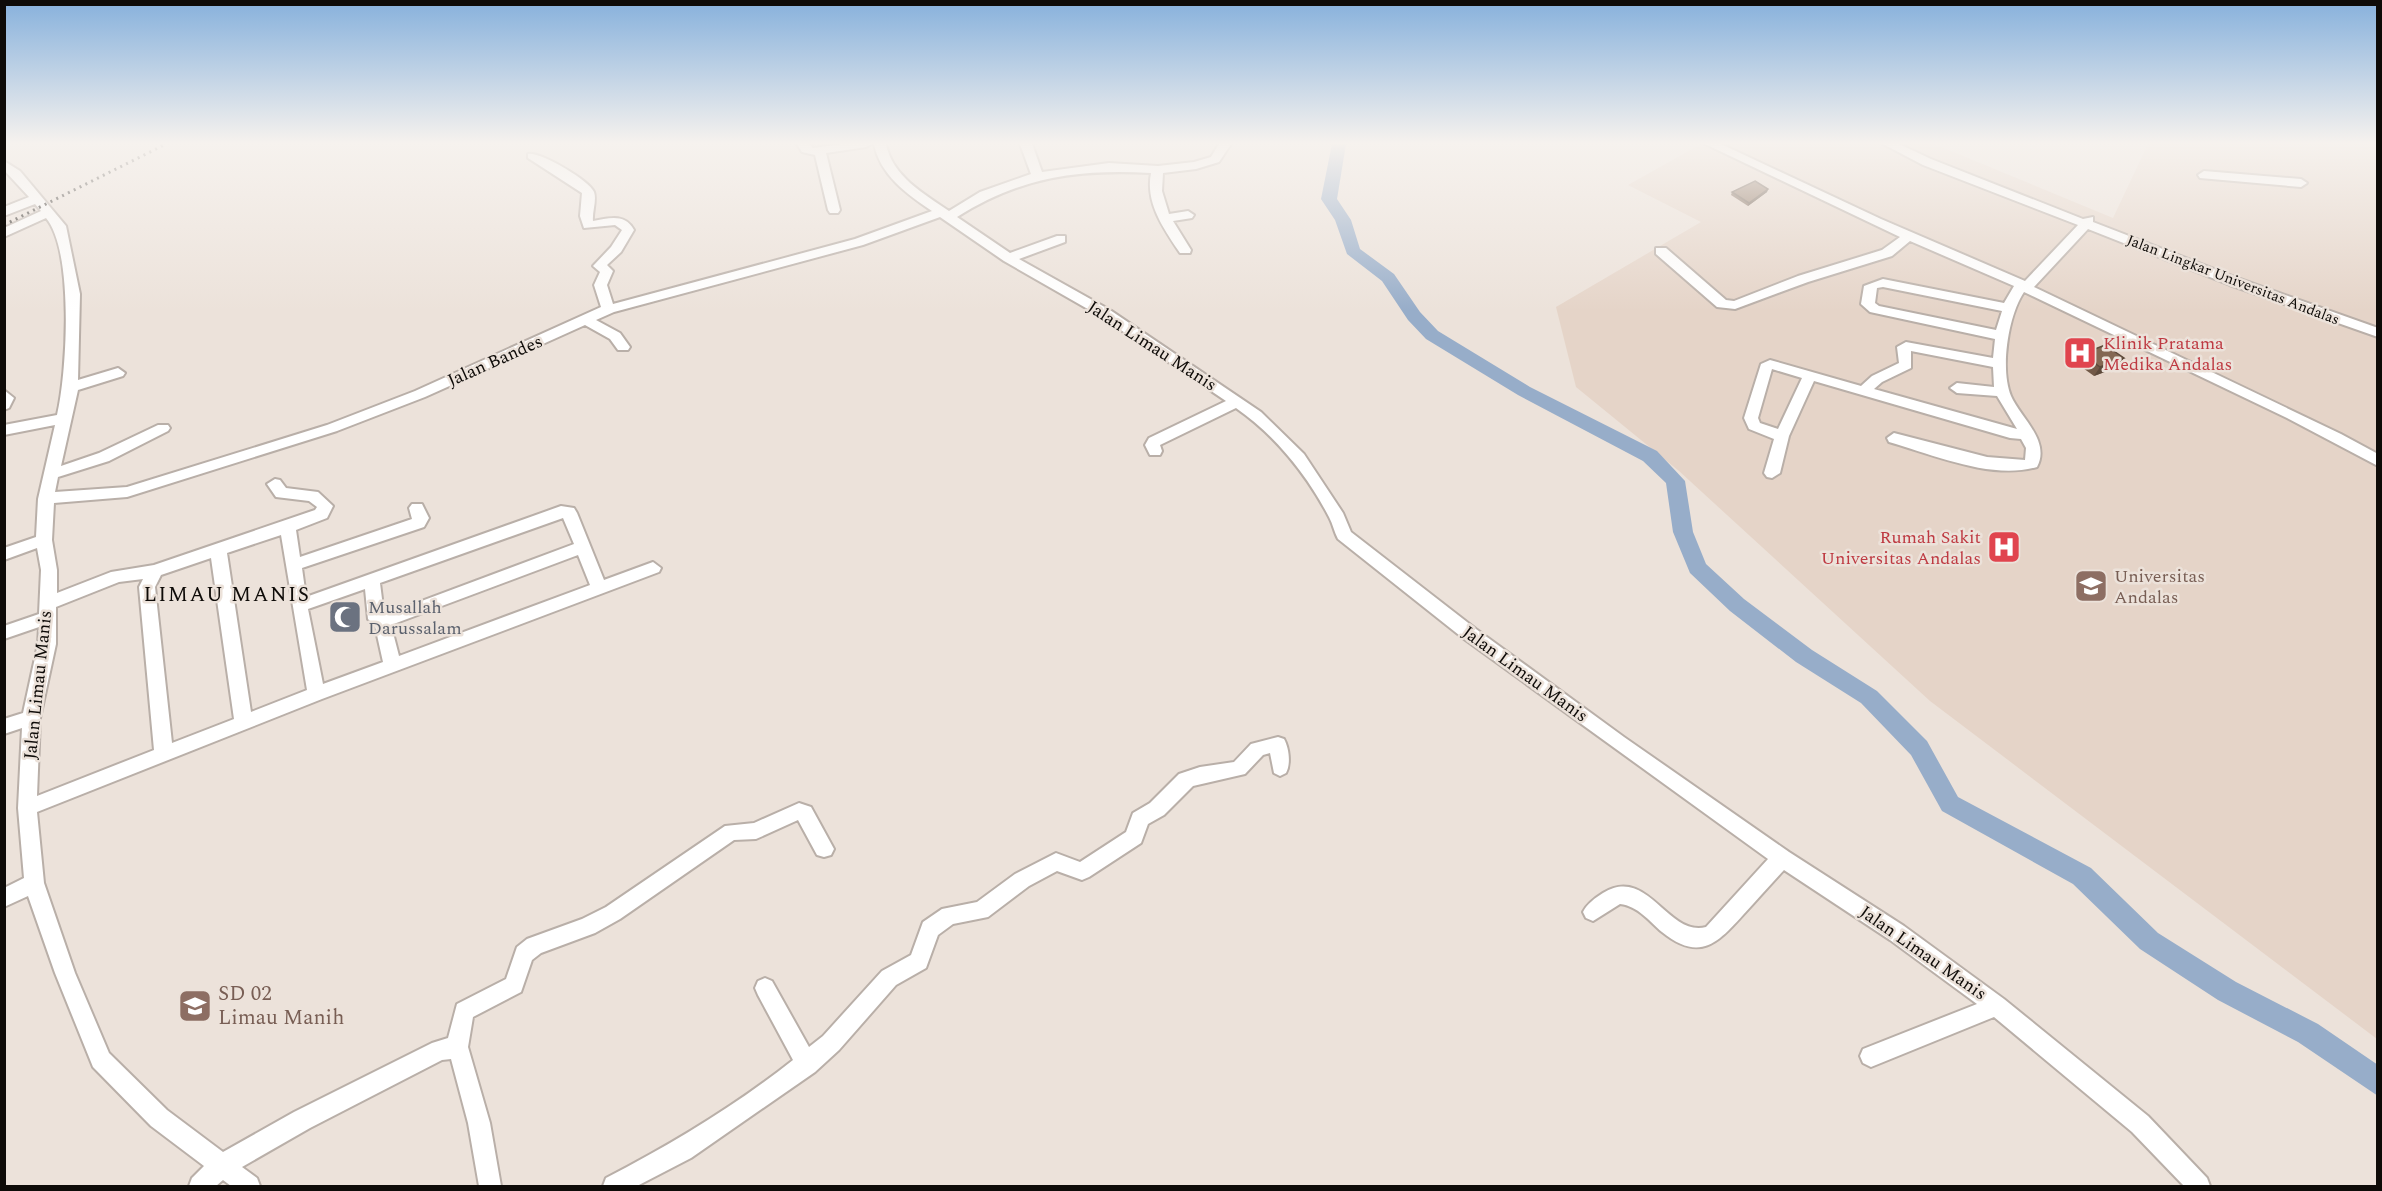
<svg xmlns="http://www.w3.org/2000/svg" width="2382" height="1191" font-family="Spectral,serif">
<style>
.built{fill:#e5d4c8}
.lines{fill:none;stroke-linecap:round;stroke-linejoin:round}
.river{fill:#97adc9;fill-rule:evenodd}
.minor-casing{stroke:#b9afa8;stroke-width:4}
.minor{fill:#fff;fill-rule:evenodd}
.rail{stroke:#292521;stroke-width:3;stroke-dasharray:2 4.5;stroke-linecap:butt}
.wall{fill:#725947}
.shaded-wall{fill:#5c493a}
.building{fill:#846853;stroke:#5c493a;stroke-width:1.5}
.labels{text-anchor:middle;dominant-baseline:central;stroke-width:5;stroke-linejoin:round;paint-order:stroke}
.far-street-label{font-size:15px;fill:#0e0b08;stroke:#ece2da}
.health-label{font-size:18px;fill:#be3a42;stroke:#ece2da;text-anchor:start}
.street-label{font-size:18px;fill:#0e0b08;stroke:#ece2da}
.education-label{font-size:18px;fill:#785e54;stroke:#ece2da;text-anchor:start}
.worship-label{font-size:18px;fill:#5b616d;stroke:#ece2da;text-anchor:start}
.quarter-label{font-size:21px;letter-spacing:1.5px;fill:#0e0b08;stroke:#ece2da}
.near-education-label{font-size:21px;fill:#785e54;stroke:#ece2da;text-anchor:start}
</style>
<rect width="100%" height="100%" fill="#ece2da"/>
<path class="built" d="M 1701,144 L 1934,144 L 2113,218 L 2148,144 L 2377,144 L 2377,1039 L 1930,701 L 1679,471 L 1576,387 L 1556,307 L 1701,222 L 1628,185 Z"/>
<g class="lines">
<path class="river" d="M 1332,144 L 1346,144 L 1337,199 L 1351,220 L 1360,249 L 1394,274 L 1420,312 L 1438,331 L 1530,387 L 1657,451 L 1685,481 L 1693,532 L 1706,564 L 1744,599 L 1812,650 L 1877,691 L 1927,741 L 1958,797 L 2091,868 L 2158,933 L 2236,982 L 2318,1024 L 2378,1065 L 2378,1096 L 2298,1042 L 2218,1000 L 2140,949 L 2073,884 L 1942,811 L 1911,755 L 1861,703 L 1796,662 L 1730,611 L 1690,573 L 1673,532 L 1666,483 L 1643,461 L 1518,395 L 1426,339 L 1408,320 L 1382,281 L 1347,254 L 1335,220 L 1321,199 Z"/>
<defs>
<g id="minor">
<path d="M 797,144 L 809,144 L 813,148 L 842,144 L 872,144 L 866,147 L 826,153 L 840,210 L 838,213 L 830,213 L 828,210 L 815,155 L 802,152 Z"/>
<path d="M 874,144 L 886,144 C 892,176 924,194 949,211 L 980,192 L 1031,174 L 1020,144 L 1032,144 L 1042,172 L 1109,163 L 1158,166 L 1194,162 L 1211,157 L 1219,144 L 1231,144 L 1219,162 L 1196,169 L 1163,173 L 1162,191 L 1169,214 L 1188,211 L 1194,215 L 1192,218 L 1173,221 L 1191,250 L 1190,253 L 1180,253 C 1164,229 1145,203 1151,173 C 1078,169 1020,177 957,217 L 1010,253 L 1057,236 L 1065,236 L 1065,242 L 1019,259 L 1110,310 L 1261,412 L 1304,454 L 1343,513 L 1351,532 L 1476,629 L 1624,737 L 1789,852 L 1904,926 L 2004,999 L 2148,1116 L 2207,1178 L 2210,1186 L 2184,1186 L 2132,1132 L 1994,1017 L 1871,1067 L 1863,1063 L 1860,1056 L 1863,1049 L 1977,1004 L 1890,940 L 1784,870 C 1770,885 1757,900 1743,915 C 1717,944 1699,962 1662,932 C 1649,921 1638,906 1620,904 L 1593,921 L 1586,918 L 1583,912 C 1587,904 1595,898 1603,893 C 1648,865 1667,937 1706,927 L 1768,859 L 1464,639 L 1338,539 C 1334,532 1333,524 1329,517 C 1307,475 1275,435 1236,408 L 1160,445 L 1162,451 L 1160,455 L 1150,455 L 1145,445 L 1149,438 L 1226,401 L 1100,316 L 1004,261 L 940,217 L 863,245 L 614,312 L 596,320 L 620,333 L 630,347 L 628,350 L 618,350 L 610,339 L 585,325 L 425,397 L 337,431 L 127,497 L 54,503 L 52,540 L 57,570 L 57,593 L 111,572 L 154,565 L 315,510 L 317,507 L 309,501 L 276,497 L 267,484 L 275,479 L 280,480 L 286,488 L 318,492 L 333,506 L 327,518 L 296,530 L 300,557 L 412,519 L 409,508 L 412,504 L 422,504 L 429,518 L 424,527 L 302,568 L 306,597 L 561,506 L 574,508 L 577,513 L 604,580 L 653,562 L 661,568 L 659,572 L 322,699 L 37,812 L 44,883 L 75,973 L 109,1053 L 167,1110 L 223,1152 L 294,1112 L 432,1043 L 448,1038 L 457,1004 L 506,979 L 517,947 L 527,939 L 582,919 L 606,907 L 725,826 L 754,823 L 799,803 L 811,807 L 834,849 L 831,855 L 824,857 L 817,855 L 798,820 L 756,839 L 734,840 L 620,919 L 595,933 L 541,953 L 532,960 L 521,992 L 473,1017 L 468,1047 L 490,1123 L 501,1186 L 479,1186 L 468,1123 L 451,1059 L 442,1060 L 310,1128 L 242,1167 L 257,1178 L 260,1186 L 231,1186 L 223,1180 L 216,1186 L 189,1186 L 192,1178 L 204,1166 L 151,1126 L 93,1067 L 55,973 L 28,896 L 4,907 L 4,888 L 24,878 L 18,808 L 22,728 L 4,734 L 4,719 L 23,713 L 38,644 L 39,627 L 4,639 L 4,626 L 39,614 L 41,570 L 37,548 L 4,560 L 4,548 L 36,537 L 38,499 L 55,425 L 4,435 L 4,425 L 57,415 C 67,373 74,251 46,218 L 4,237 L 4,228 L 41,211 L 35,204 L 4,216 L 4,207 L 29,197 L 4,170 L 4,161 L 20,171 L 66,226 L 80,294 L 78,380 L 118,368 L 125,373 L 123,376 L 78,390 L 61,466 L 99,453 L 158,425 L 168,425 L 170,428 L 168,431 L 109,461 L 58,477 L 55,492 L 127,487 L 327,425 L 415,391 L 601,307 L 594,285 L 600,272 L 593,266 L 611,247 L 622,230 L 615,225 L 584,228 L 580,216 L 582,193 L 528,158 L 528,154 C 539,151 589,180 594,192 C 597,200 592,212 593,221 C 609,218 625,213 634,230 L 621,252 L 607,265 L 613,271 L 607,285 L 613,304 L 855,239 L 932,211 C 907,194 880,175 874,144 ZM 563,518 L 574,544 L 384,615 L 380,583 ZM 281,535 L 307,690 L 251,712 L 227,553 ZM 578,555 L 590,585 L 399,656 L 391,625 ZM 211,558 L 234,719 L 172,743 L 155,587 L 161,575 ZM 143,579 L 139,587 L 154,750 L 37,796 L 40,718 L 56,644 L 56,607 L 119,582 ZM 365,589 L 368,619 L 375,626 L 383,662 L 323,684 L 308,609 Z"/>
<path d="M 1705,144 L 1721,144 L 1881,219 L 2025,281 L 2078,225 L 1923,165 L 1883,144 L 1899,144 L 1931,159 L 2083,219 L 2093,217 L 2093,222 L 2240,279 L 2378,328 L 2378,337 L 2230,285 L 2088,229 L 2034,287 L 2341,434 L 2378,454 L 2378,466 L 2287,418 L 2024,292 C 2008,316 2000,369 2011,396 C 2020,417 2051,441 2037,467 C 1991,480 1934,455 1889,442 L 1887,438 L 1894,433 L 1987,457 L 2025,460 L 2026,448 L 2021,439 L 2010,438 L 1814,381 L 1789,436 L 1780,473 L 1772,478 L 1767,477 L 1764,473 L 1774,439 L 1749,429 L 1744,418 L 1761,364 L 1770,360 L 1861,386 L 1872,376 L 1899,363 L 1897,347 L 1906,342 L 1993,358 L 1995,339 L 1870,312 L 1861,304 L 1864,286 L 1883,279 L 2004,303 L 2014,286 L 1910,241 L 1892,256 L 1808,282 L 1735,309 L 1717,307 L 1656,254 L 1656,248 L 1666,248 L 1726,300 L 1734,301 L 1798,276 L 1882,250 L 1900,237 ZM 1883,287 L 2002,311 L 1996,330 L 1879,306 L 1875,303 L 1877,288 ZM 1911,351 L 1993,367 L 1994,387 L 1957,383 L 1950,388 L 1957,393 L 1997,396 L 2017,429 L 1874,389 L 1882,382 L 1911,368 ZM 1772,369 L 1802,378 L 1778,429 L 1760,423 L 1758,418 Z"/>
<path d="M 2204,171 L 2301,179 L 2307,183 L 2301,187 L 2200,178 L 2198,175 Z"/>
<path d="M 4,390 L 14,398 L 9,408 L 4,410 Z"/>
<path d="M 1278,737 L 1284,739 C 1289,748 1291,764 1286,773 L 1280,776 L 1274,773 L 1270,753 L 1263,755 L 1245,774 L 1193,786 L 1164,815 L 1148,824 L 1141,843 L 1089,877 L 1082,880 L 1057,871 L 1029,886 L 988,917 L 953,924 L 938,935 L 926,968 L 896,985 L 839,1050 L 815,1072 L 691,1158 L 637,1186 L 603,1186 L 606,1178 C 672,1144 735,1106 793,1060 L 758,995 L 755,988 L 758,981 L 765,978 L 772,981 L 809,1047 L 823,1036 L 882,971 L 911,955 L 923,922 L 942,909 L 977,902 L 1015,874 L 1056,853 L 1080,862 L 1126,832 L 1133,813 L 1150,803 L 1179,774 L 1200,767 L 1234,762 L 1251,744 Z"/>
</g>
</defs>
<use href="#minor" class="minor-casing"/>
<use href="#minor" class="minor"/>
<path class="rail" d="M 4,225 L 166,144"/>
</g>
<g class="wall">
<path d="M 1768,189 L 1767,192 L 1748,206 L 1731,195 L 1732,192 Z"/>
<path d="M 2082,354 L 2118,367 L 2094,376 L 2076,363 Z"/>
</g>
<g class="shaded-wall">
<path d="M 1768,189 L 1767,192 L 1748,206 L 1749,203 Z"/>
<path d="M 2124,358 L 2118,367 L 2094,376 L 2100,367 Z"/>
</g>
<g class="building">
<path d="M 1755,181 L 1768,189 L 1749,203 L 1732,192 Z"/>
<path d="M 2105,345 L 2124,358 L 2100,367 L 2082,354 Z"/>
</g>
<linearGradient id="sky" x2="0" y2="1"><stop stop-color="#87b1dc"/><stop offset="0.46" stop-color="#f6f2ee"/><stop offset="1" stop-color="#f6f2ee" stop-opacity="0"/></linearGradient>
<rect width="2382" height="311" fill="url(#sky)"/>
<defs>
<symbol id="hospital-square" viewBox="-11 -11 22 22"><rect x="-9" y="-9" width="18" height="18" rx="4" fill="#e0444e" stroke="#ece2da"/><path d="M-5-5h3v3.5h4V-5h3V5h-3V1.5h-4V5h-3Z" fill="#fff"/></symbol>
<symbol id="university-square" viewBox="-11 -11 22 22"><rect x="-9" y="-9" width="18" height="18" rx="4" fill="#8d6e63" stroke="#ece2da"/><path d="M0-5L7-2L0 1L-7-2ZM-4 1L0 2.5L4 1V4Q0 6-4 4Z" fill="#fff"/></symbol>
<symbol id="mosque-square" viewBox="-11 -11 22 22"><rect x="-9" y="-9" width="18" height="18" rx="4" fill="#6b7280" stroke="#ece2da"/><path d="M3.5-4.9A6 6 0 1 0 3.5 4.9A5 5 0 1 1 3.5-4.9Z" fill="#fff"/></symbol>
<symbol id="school-square" viewBox="-11 -11 22 22"><rect x="-9" y="-9" width="18" height="18" rx="4" fill="#8d6e63" stroke="#ece2da"/><path d="M0-5L7-2L0 1L-7-2ZM-4 1L0 2.5L4 1V4Q0 6-4 4Z" fill="#fff"/></symbol>
</defs>
<g fill-rule="evenodd">
<use href="#hospital-square" x="2061" y="334" width="38" height="38"/>
<use href="#hospital-square" x="1985" y="528" width="38" height="38"/>
<use href="#university-square" x="2072" y="567" width="38" height="38"/>
<use href="#mosque-square" x="326" y="598" width="38" height="38"/>
<use href="#school-square" x="176" y="987" width="38" height="38"/>
</g>
<g class="labels">
<g class="far-street-label">
<text transform="translate(2233 280) rotate(21)">Jalan Lingkar Universitas Andalas</text>
</g>
<g class="health-label">
<text x="2103" y="343">Klinik Pratama<tspan x="2103" dy="21">Medika Andalas</tspan></text>
<text x="1981" y="537" text-anchor="end">Rumah Sakit<tspan x="1981" dy="21">Universitas Andalas</tspan></text>
</g>
<g class="street-label">
<text transform="translate(1152 346) rotate(33)">Jalan Limau Manis</text>
<text transform="translate(495 361) rotate(-24)">Jalan Bandes</text>
<text transform="translate(1525 674) rotate(36)">Jalan Limau Manis</text>
<text transform="translate(38 685) rotate(-84)">Jalan Limau Manis</text>
<text transform="translate(1923 953) rotate(35)">Jalan Limau Manis</text>
</g>
<g class="education-label">
<text x="2114" y="576">Universitas<tspan x="2114" dy="21">Andalas</tspan></text>
</g>
<g class="worship-label">
<text x="368" y="607">Musallah<tspan x="368" dy="21">Darussalam</tspan></text>
</g>
<g class="quarter-label">
<text x="227" y="595">LIMAU MANIS</text>
</g>
<g class="near-education-label">
<text x="218" y="994">SD 02<tspan x="218" dy="24">Limau Manih</tspan></text>
</g>
</g>
<rect width="2382" height="1191" fill="none" stroke="#0e0b08" stroke-width="12"/>
</svg>
